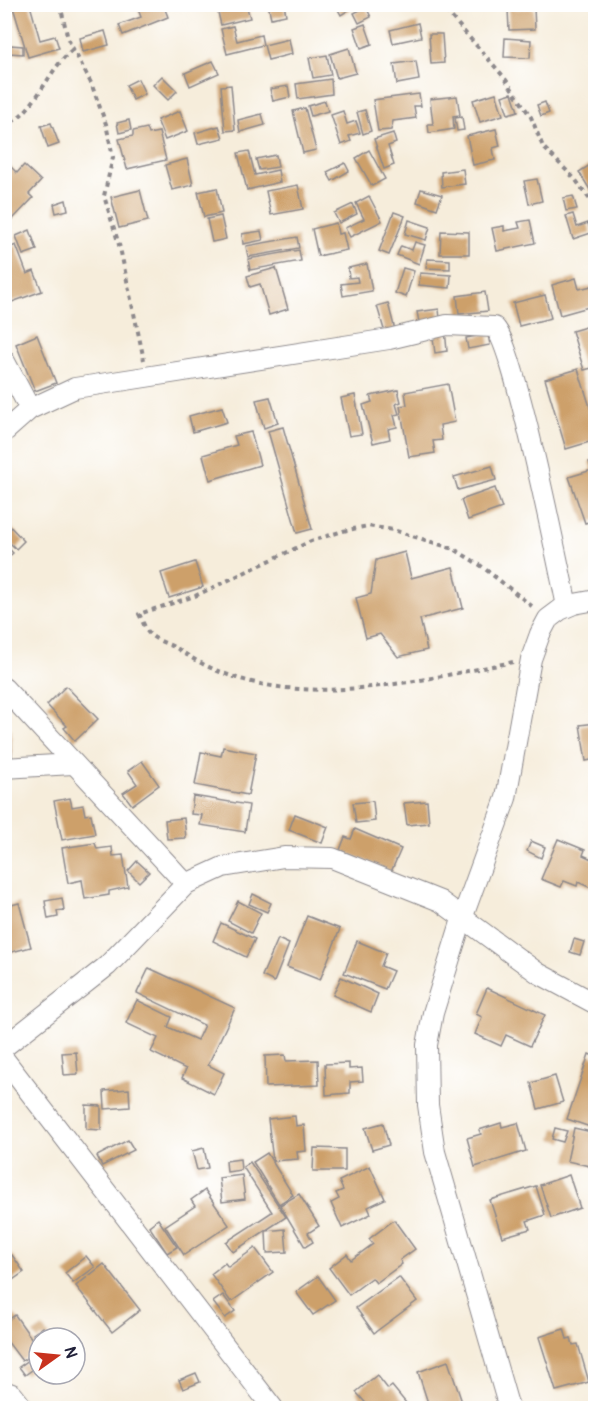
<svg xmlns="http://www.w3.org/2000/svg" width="600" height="1413" font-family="Pangolin,sans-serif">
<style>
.building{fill:#cda06b}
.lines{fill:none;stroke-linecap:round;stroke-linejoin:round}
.minor-casing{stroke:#8c888b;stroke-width:22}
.path{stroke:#8c888b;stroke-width:4;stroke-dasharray:4.5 4.5;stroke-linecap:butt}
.minor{stroke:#fff;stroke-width:20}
</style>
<rect width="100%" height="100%" fill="#fff"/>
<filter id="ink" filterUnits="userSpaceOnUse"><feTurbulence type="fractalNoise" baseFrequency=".0167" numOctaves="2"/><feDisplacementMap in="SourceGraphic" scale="12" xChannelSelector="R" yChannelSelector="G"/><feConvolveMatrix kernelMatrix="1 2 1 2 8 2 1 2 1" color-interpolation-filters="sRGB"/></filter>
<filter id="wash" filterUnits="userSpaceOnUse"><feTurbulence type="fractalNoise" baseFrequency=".008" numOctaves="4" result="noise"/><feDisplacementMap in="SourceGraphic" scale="24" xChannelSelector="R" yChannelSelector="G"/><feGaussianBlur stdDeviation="1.35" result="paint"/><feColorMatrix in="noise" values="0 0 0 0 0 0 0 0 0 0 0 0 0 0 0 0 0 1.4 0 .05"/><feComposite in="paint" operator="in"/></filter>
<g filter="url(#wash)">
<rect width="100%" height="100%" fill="#f6eddb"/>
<g id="blocks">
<g class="building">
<path d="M 136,4 L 163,4 L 168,17 L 123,35 L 119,25 L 141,17 Z"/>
<path d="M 216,4 L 246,4 L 250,18 L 221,25 Z"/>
<path d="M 268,4 L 284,4 L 286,15 L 271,18 Z"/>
<path d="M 335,4 L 358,4 L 341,15 Z"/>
<path d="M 24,5 L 30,5 L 40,40 L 55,36 L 59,48 L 28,57 L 13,7 Z"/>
<path d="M 366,7 L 371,17 L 359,23 L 354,13 Z"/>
<path d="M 534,8 L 535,29 L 509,30 L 508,9 Z"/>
<path d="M 418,23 L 421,37 L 393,43 L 390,30 Z"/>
<path d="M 365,24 L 372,44 L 361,48 L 354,28 Z"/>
<path d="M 233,26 L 237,41 L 261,35 L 263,45 L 227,54 L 221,29 Z"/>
<path d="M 105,31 L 109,45 L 83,52 L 80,38 Z"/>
<path d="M 429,34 L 442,34 L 444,63 L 431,64 Z"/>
<path d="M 505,38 L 531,40 L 530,58 L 504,57 Z"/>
<path d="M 289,39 L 292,54 L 268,60 L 264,45 Z"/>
<path d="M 10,45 L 23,46 L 23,54 L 9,53 Z"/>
<path d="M 349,48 L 356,73 L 337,78 L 330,54 Z"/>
<path d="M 327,55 L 331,75 L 313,78 L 309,58 Z"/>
<path d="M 213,61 L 219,73 L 190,86 L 185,73 Z"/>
<path d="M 416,61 L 419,80 L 397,84 L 394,64 Z"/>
<path d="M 162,76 L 177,91 L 168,100 L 153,85 Z"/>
<path d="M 138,79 L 145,94 L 133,100 L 126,85 Z"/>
<path d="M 331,79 L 332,94 L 298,99 L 296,84 Z"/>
<path d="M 231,85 L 235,130 L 225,131 L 221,86 Z"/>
<path d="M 288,86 L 290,97 L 273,101 L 270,89 Z"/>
<path d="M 496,93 L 503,115 L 480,122 L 473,100 Z"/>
<path d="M 512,93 L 518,111 L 508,114 L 502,96 Z"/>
<path d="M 419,94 L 421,106 L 414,106 L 416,118 L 393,121 L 391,130 L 378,131 L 373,100 Z"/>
<path d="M 457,96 L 460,115 L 453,116 L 454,129 L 429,133 L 428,124 L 433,124 L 430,99 Z"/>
<path d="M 325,101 L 328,111 L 311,116 L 308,106 Z"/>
<path d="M 545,102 L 549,113 L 541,116 L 537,105 Z"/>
<path d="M 305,108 L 316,150 L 303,153 L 293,111 Z"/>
<path d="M 365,110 L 371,131 L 363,134 L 357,112 Z"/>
<path d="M 180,111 L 188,131 L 165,140 L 157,120 Z"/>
<path d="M 343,111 L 347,124 L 356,121 L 360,133 L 349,136 L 351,141 L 341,145 L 331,115 Z"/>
<path d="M 262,114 L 265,125 L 240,132 L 238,120 Z"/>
<path d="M 462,117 L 464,130 L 457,131 L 455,118 Z"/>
<path d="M 129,120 L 131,130 L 119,133 L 117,123 Z"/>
<path d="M 51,123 L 59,144 L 48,148 L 41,126 Z"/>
<path d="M 219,126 L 223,138 L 198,144 L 195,133 Z"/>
<path d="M 147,128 L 149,134 L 159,132 L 166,160 L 127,169 L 119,139 L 133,136 L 133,131 Z"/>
<path d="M 496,129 L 500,146 L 493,148 L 495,160 L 473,165 L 467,136 Z"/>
<path d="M 393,133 L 396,143 L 388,146 L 394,165 L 384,169 L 374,139 Z"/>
<path d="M 369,150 L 385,179 L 372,186 L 356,158 Z"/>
<path d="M 249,151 L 255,175 L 278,170 L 280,182 L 247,190 L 238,153 Z"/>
<path d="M 276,155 L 278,167 L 259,170 L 256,159 Z"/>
<path d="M 187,159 L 193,185 L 172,190 L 165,165 Z"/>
<path d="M 7,163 L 17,173 L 24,165 L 41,181 L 29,194 L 33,198 L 13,219 L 8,214 L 4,217 L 4,166 Z"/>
<path d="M 345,163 L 349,171 L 332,181 L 327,172 Z"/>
<path d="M 590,165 L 596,175 L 596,191 L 592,193 L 579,172 Z"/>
<path d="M 463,169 L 465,184 L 442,187 L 441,172 Z"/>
<path d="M 537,179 L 542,201 L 529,204 L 524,181 Z"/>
<path d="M 298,185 L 303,209 L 271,215 L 266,191 Z"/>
<path d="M 217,188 L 222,213 L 204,217 L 198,192 Z"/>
<path d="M 421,189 L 442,195 L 437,209 L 417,202 Z"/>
<path d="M 140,190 L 148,221 L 119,228 L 111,197 Z"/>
<path d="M 369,196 L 382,221 L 350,237 L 345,228 L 364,219 L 356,203 Z"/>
<path d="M 573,196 L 577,209 L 566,211 L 563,198 Z"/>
<path d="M 66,200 L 68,210 L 56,213 L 54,204 Z"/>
<path d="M 353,204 L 357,214 L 339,223 L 334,213 Z"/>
<path d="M 394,212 L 405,216 L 389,255 L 379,251 Z"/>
<path d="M 573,214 L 577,227 L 588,223 L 591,233 L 573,239 L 566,216 Z"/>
<path d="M 221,216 L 226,239 L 212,242 L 207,219 Z"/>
<path d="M 409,220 L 430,227 L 426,240 L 405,234 Z"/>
<path d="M 530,220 L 535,243 L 497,251 L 492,228 L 504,226 L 504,231 L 520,228 L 518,222 Z"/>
<path d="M 336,223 L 338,234 L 343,233 L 347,250 L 318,256 L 312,229 Z"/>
<path d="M 30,230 L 37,250 L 23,255 L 16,236 Z"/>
<path d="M 261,231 L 263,240 L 243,244 L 242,234 Z"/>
<path d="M 441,231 L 469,232 L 469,254 L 440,254 Z"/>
<path d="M 297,237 L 299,248 L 248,257 L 246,246 Z"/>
<path d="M 415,242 L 425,245 L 419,264 L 397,255 L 401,246 L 412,250 Z"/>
<path d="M 16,245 L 27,274 L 34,271 L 42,291 L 4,305 L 4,250 Z"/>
<path d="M 299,250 L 301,261 L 250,270 L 248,259 Z"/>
<path d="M 427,259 L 450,260 L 450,269 L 426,268 Z"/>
<path d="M 367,264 L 372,291 L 343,296 L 341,284 L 358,282 L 357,277 L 349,278 L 348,268 Z"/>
<path d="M 276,268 L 288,309 L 269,315 L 260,284 L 250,287 L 247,276 Z"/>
<path d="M 403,268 L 414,271 L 406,297 L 395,293 Z"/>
<path d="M 420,273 L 451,275 L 450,288 L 419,285 Z"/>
<path d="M 576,278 L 579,289 L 596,285 L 596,305 L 560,315 L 552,285 Z"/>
<path d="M 485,292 L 488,311 L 459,314 L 457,296 Z"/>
<path d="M 545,295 L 551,318 L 519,326 L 513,303 Z"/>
<path d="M 388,303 L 395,330 L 385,333 L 377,306 Z"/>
<path d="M 439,309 L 440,319 L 419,322 L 417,312 Z"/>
<path d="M 596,324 L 596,367 L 584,370 L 572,331 Z"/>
<path d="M 445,329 L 447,351 L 435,353 L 432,331 Z"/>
<path d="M 488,334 L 490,345 L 468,349 L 466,338 Z"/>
<path d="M 37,335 L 56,383 L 35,391 L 16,344 Z"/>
<path d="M 578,369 L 596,426 L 596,440 L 566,449 L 545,379 Z"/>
<path d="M 448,384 L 455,422 L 440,425 L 442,440 L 433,441 L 435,453 L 409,457 L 400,406 L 407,405 L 405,392 Z"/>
<path d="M 398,390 L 401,402 L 396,404 L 399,414 L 394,415 L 397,427 L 388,429 L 390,439 L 373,443 L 363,405 L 372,402 L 370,396 Z"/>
<path d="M 355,395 L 362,434 L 349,436 L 341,398 Z"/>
<path d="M 270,397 L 278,423 L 264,428 L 256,400 Z"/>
<path d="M 222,407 L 227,422 L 193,432 L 189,416 Z"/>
<path d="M 283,427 L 312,529 L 297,533 L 268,431 Z"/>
<path d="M 251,432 L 260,465 L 210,480 L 203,455 L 237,445 L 234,436 Z"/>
<path d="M 596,459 L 596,520 L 585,523 L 569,477 L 592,470 L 589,462 Z"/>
<path d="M 492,466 L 496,480 L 458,490 L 454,477 Z"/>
<path d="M 495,488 L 502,508 L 468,520 L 461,500 Z"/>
<path d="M 4,520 L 24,541 L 16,549 L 4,537 Z"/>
<path d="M 4,544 L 13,553 L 4,561 Z"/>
<path d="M 405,552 L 411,578 L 453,567 L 463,608 L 420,619 L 427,650 L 398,657 L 380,634 L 366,638 L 356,598 L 371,594 L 376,560 Z"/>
<path d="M 195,562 L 203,587 L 169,598 L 161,573 Z"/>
<path d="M 66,686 L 98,719 L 75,741 L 64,728 L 67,726 L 47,705 Z"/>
<path d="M 596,723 L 596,759 L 586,761 L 580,725 Z"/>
<path d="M 4,730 L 11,730 L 12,756 L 4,756 Z"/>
<path d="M 223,747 L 256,753 L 248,795 L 195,785 L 201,752 L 221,756 Z"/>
<path d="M 142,761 L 159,785 L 132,805 L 123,793 L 137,784 L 128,771 Z"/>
<path d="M 193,796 L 249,805 L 245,832 L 200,825 L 202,815 L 191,814 Z"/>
<path d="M 70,798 L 72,807 L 83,805 L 85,815 L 91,814 L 95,834 L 62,840 L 54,801 Z"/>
<path d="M 373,801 L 375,821 L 356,823 L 353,803 Z"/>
<path d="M 427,801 L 429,823 L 407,825 L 404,803 Z"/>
<path d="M 295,814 L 328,827 L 322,843 L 289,830 Z"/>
<path d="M 184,818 L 186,838 L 167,839 L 165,820 Z"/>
<path d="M 355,829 L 401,849 L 391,872 L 340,850 L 345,837 L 351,839 Z"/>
<path d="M 558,839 L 585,850 L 583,855 L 596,861 L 596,880 L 591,888 L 578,882 L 577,886 L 564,881 L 561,887 L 541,879 Z"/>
<path d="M 531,841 L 545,847 L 541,858 L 527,851 Z"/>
<path d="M 95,843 L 97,849 L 112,847 L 113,856 L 123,855 L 128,887 L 109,891 L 109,895 L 85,899 L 82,880 L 68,883 L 62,848 Z"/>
<path d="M 137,861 L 149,872 L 139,882 L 128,871 Z"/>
<path d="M 253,894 L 271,903 L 267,912 L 249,904 Z"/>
<path d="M 62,898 L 64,910 L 57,911 L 58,917 L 48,919 L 45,901 Z"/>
<path d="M 238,901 L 261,913 L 251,933 L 228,921 Z"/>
<path d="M 19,903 L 31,947 L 4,954 L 4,907 Z"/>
<path d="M 307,916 L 340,929 L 320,980 L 287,967 Z"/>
<path d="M 221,923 L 255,939 L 246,957 L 213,941 Z"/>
<path d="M 278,939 L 289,944 L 274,982 L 262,976 Z"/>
<path d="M 574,939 L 584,942 L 580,955 L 570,952 Z"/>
<path d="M 357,941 L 386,953 L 381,966 L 393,971 L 385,989 L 344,973 Z"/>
<path d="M 149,968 L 235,1008 L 208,1065 L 224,1073 L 214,1094 L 182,1078 L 186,1069 L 151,1052 L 158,1038 L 126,1023 L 137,1000 L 172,1017 L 168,1027 L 197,1040 L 204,1025 L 137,993 Z"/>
<path d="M 341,977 L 378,994 L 371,1012 L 333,995 Z"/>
<path d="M 487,988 L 545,1015 L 530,1046 L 506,1035 L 501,1046 L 475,1034 L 482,1017 L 476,1014 Z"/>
<path d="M 76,1052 L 78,1074 L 64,1075 L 62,1053 Z"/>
<path d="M 589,1054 L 596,1057 L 596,1129 L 567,1119 Z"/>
<path d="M 285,1055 L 286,1061 L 318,1060 L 319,1085 L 266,1087 L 265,1056 Z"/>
<path d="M 349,1063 L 349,1069 L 362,1068 L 363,1081 L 350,1082 L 350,1093 L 326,1095 L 325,1064 Z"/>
<path d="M 555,1076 L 563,1102 L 538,1109 L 531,1083 Z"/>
<path d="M 129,1089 L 130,1107 L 105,1109 L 104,1091 Z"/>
<path d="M 86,1105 L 101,1106 L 101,1130 L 86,1129 Z"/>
<path d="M 295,1116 L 296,1126 L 304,1125 L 306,1151 L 297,1152 L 298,1159 L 273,1161 L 268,1119 Z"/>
<path d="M 383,1123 L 389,1145 L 372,1150 L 365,1128 Z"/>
<path d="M 501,1123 L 502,1127 L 518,1123 L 526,1151 L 475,1167 L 467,1138 L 481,1134 L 479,1130 Z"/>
<path d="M 555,1128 L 567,1131 L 563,1142 L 552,1139 Z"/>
<path d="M 574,1128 L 596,1133 L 594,1167 L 567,1161 Z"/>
<path d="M 128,1140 L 134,1150 L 102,1166 L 97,1156 Z"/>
<path d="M 204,1148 L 208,1168 L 197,1170 L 192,1151 Z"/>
<path d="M 314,1148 L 345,1149 L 345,1171 L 313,1171 Z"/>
<path d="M 267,1153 L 293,1195 L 279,1204 L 253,1162 Z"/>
<path d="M 240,1159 L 241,1170 L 227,1172 L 226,1161 Z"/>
<path d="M 250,1162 L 286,1217 L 233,1252 L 226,1242 L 272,1212 L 243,1167 Z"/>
<path d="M 370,1166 L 385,1199 L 368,1207 L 371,1214 L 342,1228 L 331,1203 L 339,1199 L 336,1193 L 343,1190 L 339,1181 Z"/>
<path d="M 242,1175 L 245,1199 L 222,1202 L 219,1178 Z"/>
<path d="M 569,1175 L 580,1208 L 551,1218 L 540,1185 Z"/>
<path d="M 536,1186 L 545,1215 L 527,1221 L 530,1229 L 502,1237 L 490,1200 Z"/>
<path d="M 205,1190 L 229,1225 L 184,1255 L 165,1226 L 195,1206 L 191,1200 Z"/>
<path d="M 299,1194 L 319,1226 L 308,1233 L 313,1242 L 305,1247 L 280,1205 Z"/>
<path d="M 158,1219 L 177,1247 L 167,1253 L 149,1226 Z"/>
<path d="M 394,1220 L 415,1249 L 400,1260 L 402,1264 L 376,1283 L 372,1278 L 349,1295 L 329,1268 L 347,1254 L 351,1260 L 373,1244 L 369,1239 Z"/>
<path d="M 285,1229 L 287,1252 L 267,1253 L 266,1231 Z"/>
<path d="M 255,1248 L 273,1272 L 231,1302 L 211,1274 L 225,1263 L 228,1267 Z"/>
<path d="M 12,1255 L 24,1272 L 4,1286 L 4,1261 Z"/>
<path d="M 86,1256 L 95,1267 L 73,1283 L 65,1273 Z"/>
<path d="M 104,1264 L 140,1310 L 112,1332 L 76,1286 Z"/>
<path d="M 318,1276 L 335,1300 L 313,1315 L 296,1292 Z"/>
<path d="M 399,1277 L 417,1301 L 374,1333 L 356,1308 Z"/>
<path d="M 223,1295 L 235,1311 L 225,1318 L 213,1302 Z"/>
<path d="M 15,1315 L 39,1349 L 22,1361 L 4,1337 L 4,1323 Z"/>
<path d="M 43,1327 L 50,1338 L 39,1338 L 39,1342 L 33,1334 Z"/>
<path d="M 564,1329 L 567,1339 L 571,1338 L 573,1345 L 578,1344 L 589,1382 L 556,1391 L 539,1337 Z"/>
<path d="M 35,1356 L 39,1365 L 25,1375 L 19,1367 Z"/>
<path d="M 448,1361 L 464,1408 L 422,1408 L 421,1405 L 428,1403 L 418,1372 Z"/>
<path d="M 196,1373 L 200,1382 L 183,1389 L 179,1380 Z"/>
<path d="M 377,1375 L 388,1389 L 392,1386 L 406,1403 L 403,1405 L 405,1408 L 370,1408 L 356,1392 Z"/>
</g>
</g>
</g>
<g filter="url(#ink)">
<use href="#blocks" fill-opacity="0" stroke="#8c888b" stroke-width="1.5"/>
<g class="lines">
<defs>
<g id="minor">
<path d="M 4,360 L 30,409"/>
<path d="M 4,432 L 30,409 L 75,388 L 389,339 L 447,325 L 494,327 C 513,338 559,569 567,606"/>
<path d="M 4,688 L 186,884"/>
<path d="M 4,768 L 73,764"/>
<path d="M 4,1047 L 107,966 L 186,884 L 223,867 L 284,857 L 332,858 L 440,901 L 538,973 L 596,1004"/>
<path d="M 4,1059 L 273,1408"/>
<path d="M 4,1391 L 12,1394 L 23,1408"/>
<path d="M 509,1408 L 435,1152 L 428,1105 L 427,1045 L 433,1013 L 463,916 L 506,798 L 531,659 L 540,634 L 548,619 L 560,610 L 574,604 L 596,600"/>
</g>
</defs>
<use href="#minor" class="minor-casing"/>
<g class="path">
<path d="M 60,4 L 68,39 L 91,83 L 106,124 L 113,157 L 104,196 L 120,248 L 144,360"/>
<path d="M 440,4 L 504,77 L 531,117 L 543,147 L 575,179 L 596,208"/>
<path d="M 4,126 C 37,112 46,71 73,49"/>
<path d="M 513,662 C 404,683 276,718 178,649 C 168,643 154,641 147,631 C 144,626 142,619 139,614 L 195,596 L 311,541 L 343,531 L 368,526 L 393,530 L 454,549 L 480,565 L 533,607"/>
</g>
<use href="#minor" class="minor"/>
</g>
</g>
<rect width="600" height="1413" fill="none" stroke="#fff" stroke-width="24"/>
<g transform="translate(57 1356) rotate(75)"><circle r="28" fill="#ffffff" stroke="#a7a7b1" stroke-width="1.5"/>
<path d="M0-4.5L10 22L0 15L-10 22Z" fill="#c8321e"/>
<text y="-9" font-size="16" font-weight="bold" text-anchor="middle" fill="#22223b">N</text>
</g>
</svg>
